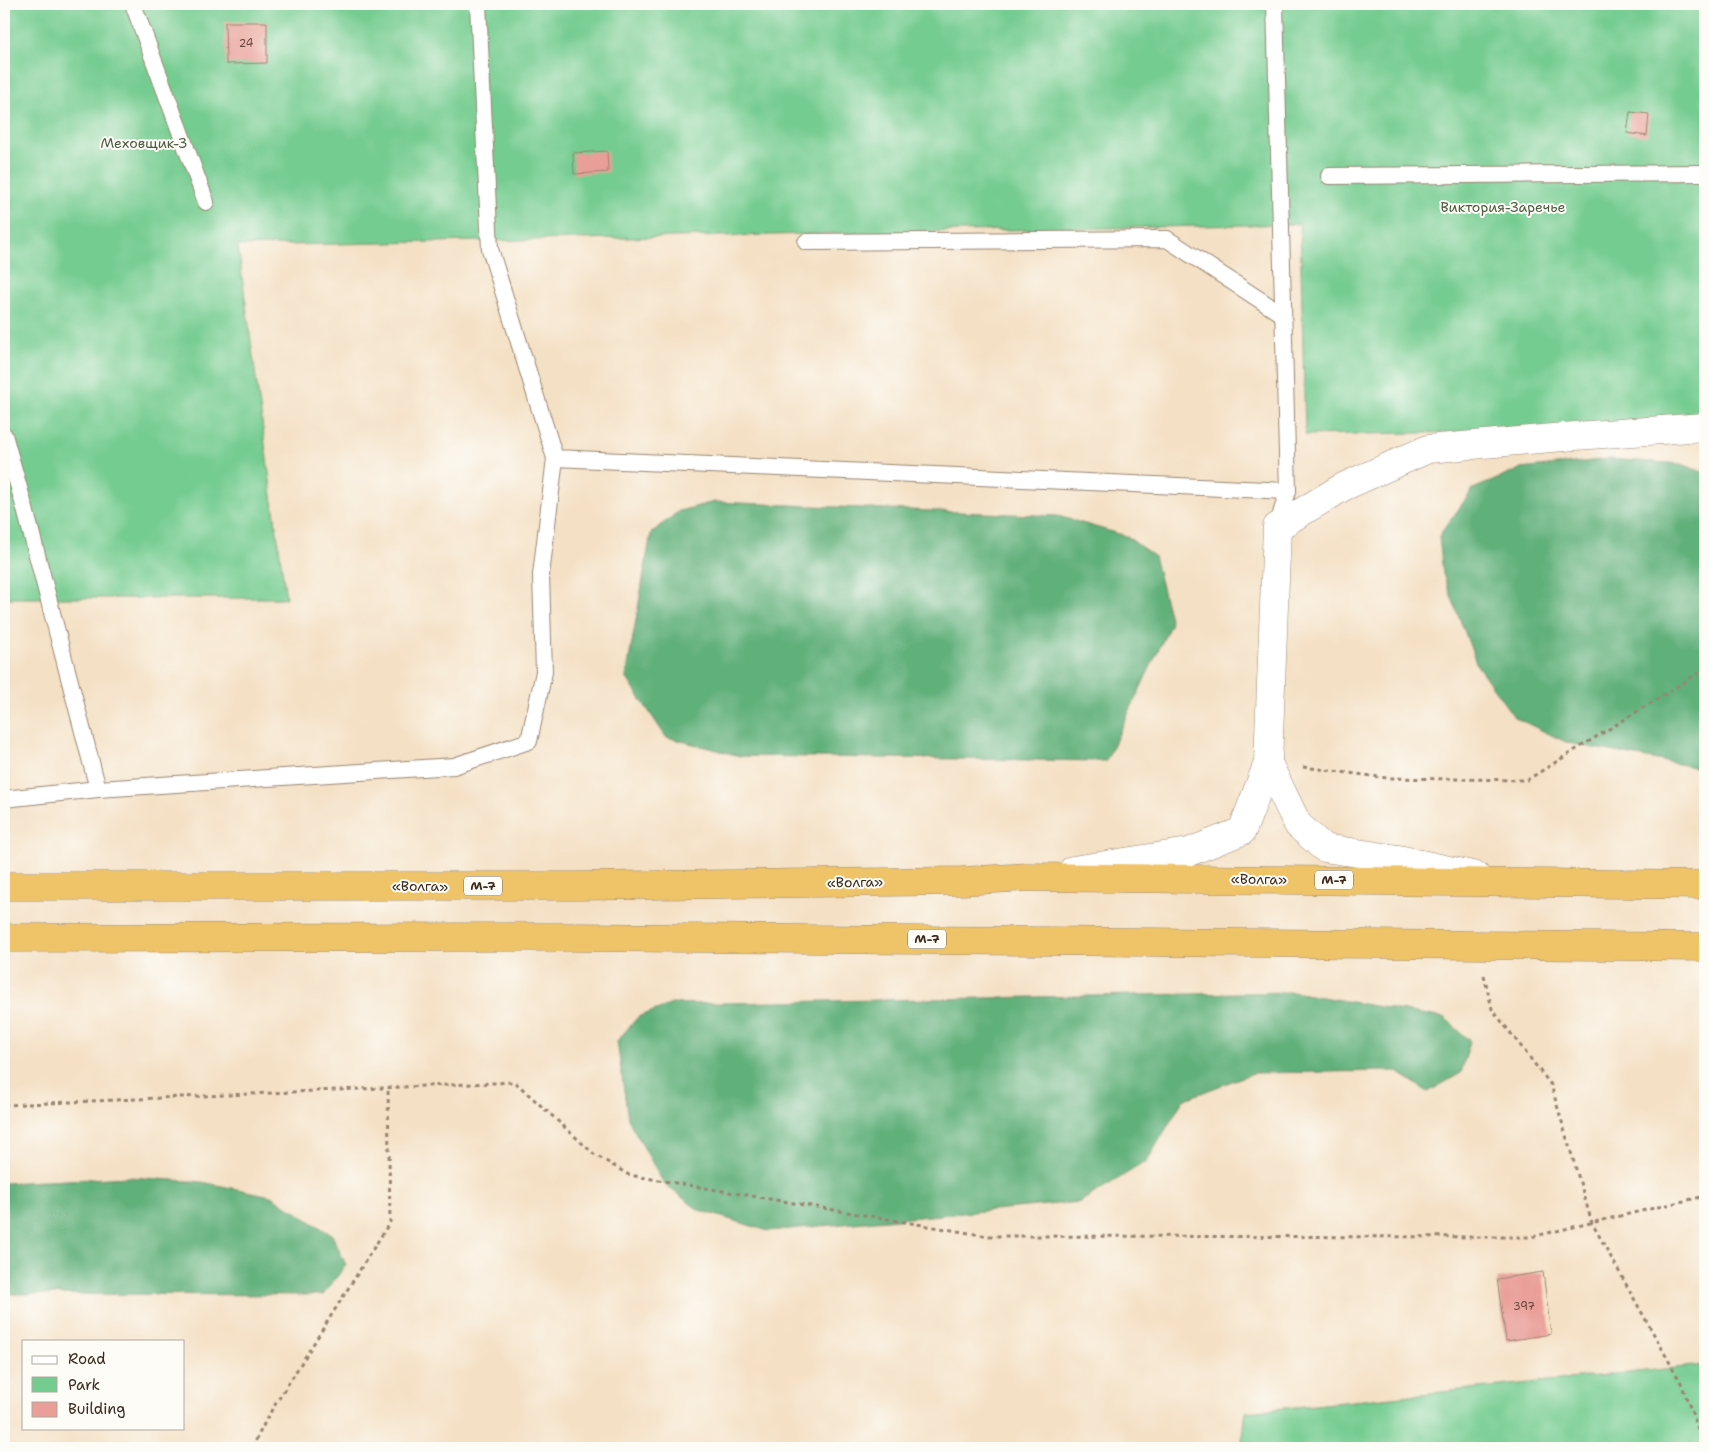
<svg xmlns="http://www.w3.org/2000/svg" width="1709" height="1452" font-family="'Shantell Sans',sans-serif">
<style>
.green{fill:#75cc90;stroke:#587b57}
.forest{fill:#60b07a;stroke:#4e6d4c}
.building{fill:#e99e97}
.lines{fill:none;stroke-linecap:round;stroke-linejoin:round}
.lane-casing{stroke:#988571;stroke-width:18}
.street-casing{stroke:#988571;stroke-width:29}
.highway-casing{stroke:#988571;stroke-width:29}
.path{stroke:#988571;stroke-width:3;stroke-dasharray:4 4;stroke-linecap:butt}
.lane{stroke:#fff;stroke-width:16}
.street{stroke:#fff;stroke-width:28}
.highway{stroke:#efc469;stroke-width:28}
.labels{text-anchor:middle;dominant-baseline:central;stroke-width:4;stroke-linejoin:round;paint-order:stroke}
.number-label{font-size:11px;fill:#66473c}
.shield{fill:#fdfcf7;stroke:#75695f;stroke-width:1}
.shield-label{font-size:12px;font-weight:bold;fill:#3b2a1e}
.park-label{font-size:14px;fill:#4c5b40;stroke:#fdfcf7}
.street-label{font-size:14px;fill:#3b2a1e;stroke:#fdfcf7}
</style>
<rect width="100%" height="100%" fill="#fdfcf7"/>
<filter id="ink" filterUnits="userSpaceOnUse"><feTurbulence type="fractalNoise" baseFrequency=".02" numOctaves="2"/><feDisplacementMap in="SourceGraphic" scale="10" xChannelSelector="R" yChannelSelector="G"/><feConvolveMatrix kernelMatrix="1 2 1 2 8 2 1 2 1" color-interpolation-filters="sRGB"/></filter>
<filter id="wash" filterUnits="userSpaceOnUse"><feTurbulence type="fractalNoise" baseFrequency=".0096" numOctaves="4" result="noise"/><feDisplacementMap in="SourceGraphic" scale="20" xChannelSelector="R" yChannelSelector="G"/><feGaussianBlur stdDeviation="1.12" result="paint"/><feColorMatrix in="noise" values="0 0 0 0 0 0 0 0 0 0 0 0 0 0 0 0 0 1.4 0 .05"/><feComposite in="paint" operator="in"/></filter>
<g filter="url(#wash)">
<rect width="100%" height="100%" fill="#f4e0c4"/>
<g class="green">
<path d="M 4,4 L 1705,4 L 1705,428 L 1305,435 L 1300,224 L 238,246 L 286,598 L 4,598 Z"/>
<path d="M 1705,1365 L 1705,1448 L 1241,1448 L 1246,1412 Z"/>
</g>
<g class="forest">
<path d="M 1609,459 L 1682,464 L 1705,473 L 1705,769 L 1568,743 L 1514,717 L 1477,665 L 1443,574 L 1439,536 L 1473,489 L 1521,469 Z"/>
<path d="M 714,502 L 1058,516 L 1126,536 L 1154,556 L 1171,623 L 1106,761 L 740,756 L 666,737 L 626,677 L 651,533 L 679,511 Z"/>
<path d="M 1293,992 L 1445,1018 L 1470,1041 L 1461,1073 L 1428,1092 L 1396,1071 L 1253,1073 L 1183,1100 L 1147,1161 L 1080,1202 L 768,1231 L 699,1210 L 664,1184 L 628,1119 L 617,1041 L 638,1017 L 672,1004 Z"/>
<path d="M 129,1177 L 202,1182 L 271,1196 L 332,1235 L 346,1265 L 323,1295 L 4,1294 L 4,1183 Z"/>
</g>
<g id="blocks">
<g class="building">
<path d="M 225,22 L 267,22 L 267,63 L 226,64 Z"/>
<path d="M 1630,112 L 1649,114 L 1647,136 L 1627,133 Z"/>
<path d="M 607,151 L 608,172 L 574,174 L 573,153 Z"/>
<path d="M 1543,1272 L 1551,1334 L 1506,1341 L 1497,1279 Z"/>
</g>
</g>
</g>
<g filter="url(#ink)">
<use href="#blocks" fill-opacity="0" stroke="#988571" stroke-width="1"/>
<g class="lines">
<defs>
<g id="lane">
<path d="M 133,4 L 206,202"/>
<path d="M 478,4 L 490,249 L 555,458 L 1288,491"/>
<path d="M 1275,4 L 1288,491 L 1277,527"/>
<path d="M 1329,176 L 1705,173"/>
<path d="M 806,242 L 1167,239 L 1283,315"/>
<path d="M 4,435 L 25,509 L 98,789"/>
<path d="M 4,799 L 98,789 L 454,766 L 529,741 L 544,672 L 541,575 L 555,458"/>
</g>
<g id="street">
<path d="M 1268,763 L 1298,825 L 1324,848 L 1398,859 L 1476,876"/>
<path d="M 1073,870 L 1189,852 L 1242,831 L 1268,763 L 1277,527 L 1343,487 L 1428,449 L 1575,436 L 1705,427"/>
</g>
<g id="highway">
<path d="M 4,886 L 576,886 L 962,881 L 1029,877 L 1705,885"/>
<path d="M 4,938 L 572,937 L 1705,947"/>
</g>
</defs>
<use href="#lane" class="lane-casing"/>
<use href="#street" class="street-casing"/>
<use href="#highway" class="highway-casing"/>
<g class="path">
<path d="M 1303,767 L 1387,778 L 1527,780 L 1702,671 L 1705,666"/>
<path d="M 1484,975 L 1492,1009 L 1551,1085 L 1592,1223 L 1681,1383 L 1705,1448"/>
<path d="M 4,1105 L 515,1082 L 594,1154 L 629,1175 L 987,1236 L 1531,1237 L 1705,1196"/>
<path d="M 252,1448 L 268,1416 L 390,1222 L 388,1088"/>
</g>
<use href="#lane" class="lane"/>
<use href="#street" class="street"/>
<use href="#highway" class="highway"/>
</g>
</g>
<g class="labels">
<g class="number-label">
<text x="246" y="43">24</text>
<text x="1524" y="1306">397</text>
</g>
<g class="shield">
<rect x="1315" y="870.5" width="38" height="19" rx="4"/>
<rect x="464" y="876.5" width="38" height="19" rx="4"/>
<rect x="908" y="929.5" width="38" height="19" rx="4"/>
</g>
<g class="shield-label">
<text x="1334" y="880">М-7</text>
<text x="483" y="886">М-7</text>
<text x="927" y="939">М-7</text>
</g>
<g class="park-label">
<text x="144" y="143">Меховщик-3</text>
<text x="1503" y="207">Виктория-Заречье</text>
</g>
<g class="street-label">
<text transform="translate(1259 879) rotate(1)">«Волга»</text>
<text transform="translate(855 882) rotate(-1)">«Волга»</text>
<text x="420" y="886">«Волга»</text>
</g>
</g>
<rect width="1709" height="1452" fill="none" stroke="#fdfcf7" stroke-width="20"/>
<rect x="22" y="1340" width="162" height="90" fill="#fdfcf7" stroke="#afa8a0"/>
<rect x="32" y="1356" width="25" height="8" fill="#ffffff" stroke="#afa8a0"/>
<text x="68" y="1364" font-size="15" fill="#3b2a1e">Road</text>
<rect x="32" y="1377" width="25" height="15" fill="#75cc90" stroke="#afa8a0"/>
<text x="68" y="1390" font-size="15" fill="#3b2a1e">Park</text>
<rect x="32" y="1402" width="25" height="15" fill="#e99e97" stroke="#afa8a0"/>
<text x="68" y="1414" font-size="15" fill="#3b2a1e">Building</text>
</svg>
